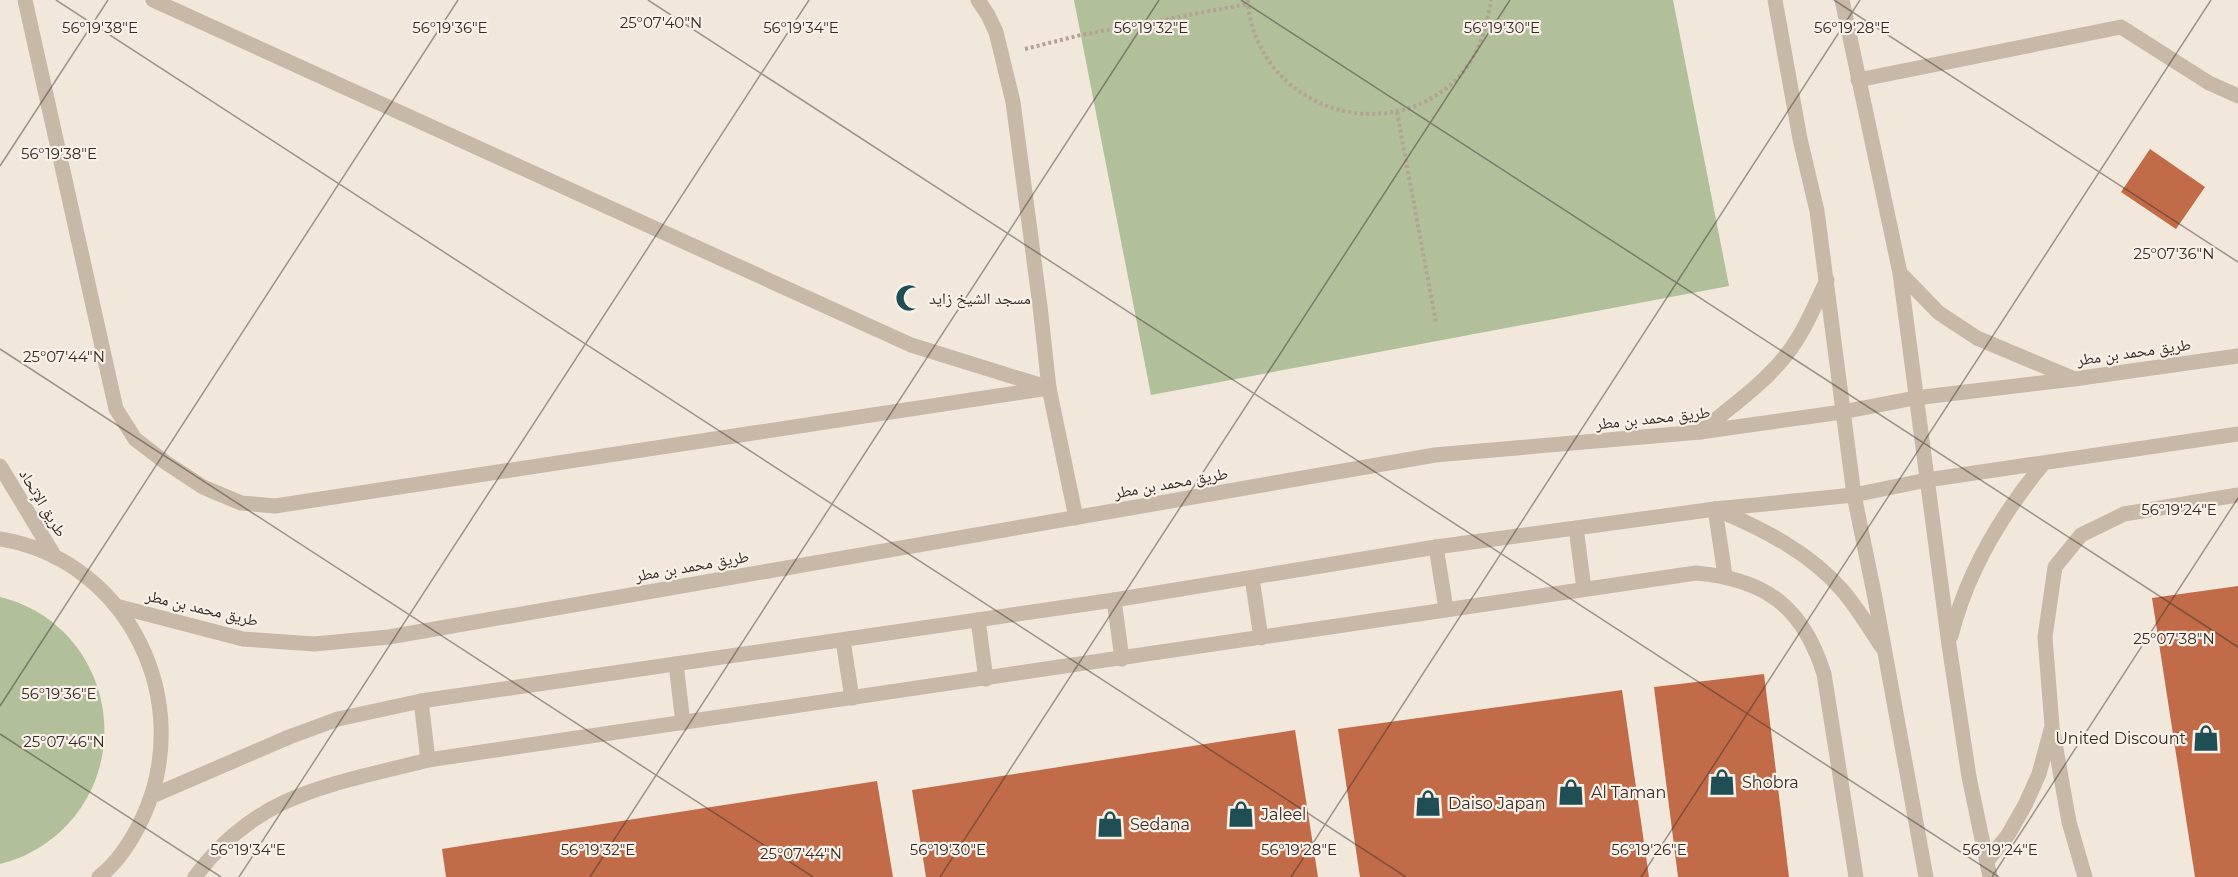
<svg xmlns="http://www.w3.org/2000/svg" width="2238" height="877" font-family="Montserrat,'Noto Naskh Arabic',sans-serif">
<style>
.green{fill:#b1bf9b}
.building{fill:#c26b48}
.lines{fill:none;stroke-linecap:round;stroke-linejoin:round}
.path{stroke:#b4a292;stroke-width:4;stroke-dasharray:3 3;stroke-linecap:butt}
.service{stroke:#c8b8a7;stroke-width:15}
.tertiary{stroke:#c8b8a7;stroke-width:15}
.ticks{fill:none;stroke:#352c28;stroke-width:1.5;stroke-opacity:0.45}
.labels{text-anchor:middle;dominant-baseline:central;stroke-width:4.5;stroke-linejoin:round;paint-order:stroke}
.poi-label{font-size:16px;fill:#352c28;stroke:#f9f1e7;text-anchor:start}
.street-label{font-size:16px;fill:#352c28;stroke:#f9f1e7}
.ticks-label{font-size:15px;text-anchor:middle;fill:#352c28;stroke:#f9f1e7;stroke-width:4.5;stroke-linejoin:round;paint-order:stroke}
</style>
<rect width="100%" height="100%" fill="#f1e7db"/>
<g class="green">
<path d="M 1074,0 L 1673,0 L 1729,286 L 1151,395 Z"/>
<path d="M 0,597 C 107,623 140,758 60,832 C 43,847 22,859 0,864 Z"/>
</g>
<g class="building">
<path d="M 2150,149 L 2205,187 L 2176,229 L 2121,192 Z"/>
<path d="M 2238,586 L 2238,877 L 2195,877 L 2152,598 Z"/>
<path d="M 1764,674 L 1789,877 L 1678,877 L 1654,687 Z"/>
<path d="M 1622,690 L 1649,877 L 1360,877 L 1338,729 Z"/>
<path d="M 1295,730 L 1318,877 L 926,877 L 912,790 Z"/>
<path d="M 877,781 L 893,877 L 446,877 L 442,849 Z"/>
</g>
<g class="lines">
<g class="path">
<path d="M 1248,0 C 1248,22 1258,46 1271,64 C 1317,126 1412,132 1463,72 C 1480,51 1487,26 1491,0"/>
<path d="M 1025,49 L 1081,35 L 1248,4"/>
<path d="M 1397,112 L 1436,323"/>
</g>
<g class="service">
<path d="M 25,0 L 116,409 L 135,439 L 165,462 L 203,487 L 241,503 L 275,506 L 1049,388"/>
<path d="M 153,0 L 911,345 L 1043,386"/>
<path d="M 978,0 L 988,15 L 996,32 L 1013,102 L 1040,306 L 1049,388 L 1076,518"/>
<path d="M 1858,80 L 2121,27 L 2209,83 L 2238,96"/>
<path d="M 1715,509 L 1725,575"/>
<path d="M 1576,528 L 1584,589"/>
<path d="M 1436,547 L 1446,609"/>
<path d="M 1252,578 L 1261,638"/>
<path d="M 1114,600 L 1122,659"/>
<path d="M 978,620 L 986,679"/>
<path d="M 843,641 L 852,698"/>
<path d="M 676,664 L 683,723"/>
<path d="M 421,701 L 428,760"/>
<path d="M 2053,732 L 2069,822 L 2085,877"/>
<path d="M 1987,861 L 2008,835 L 2025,805 L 2039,774 L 2052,726 L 2045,637 L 2055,567 L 2081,535 L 2124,514 L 2238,495"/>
<path d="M 195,877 C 257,792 332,785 428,760 L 1696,573 C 1766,579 1803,607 1824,674 L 1856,877"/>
</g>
<g class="tertiary">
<path d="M 1775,0 L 1800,139 L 1817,211 L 1854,495 L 1875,598 L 1926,877"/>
<path d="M 1842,0 L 1900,273 L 1949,645 L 1969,777 L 1990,877"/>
<path d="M 1900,273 L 1939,313 L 1977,338 L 2072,378"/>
<path d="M 1700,432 C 1729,408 1764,384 1787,354 C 1804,332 1815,305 1827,280"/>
<path d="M 0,466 L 55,557"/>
<path d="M 1718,510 C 1763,529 1809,552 1842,590 C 1857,607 1869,628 1882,647"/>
<path d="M 0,539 C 129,560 197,703 142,819 C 132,840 117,863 99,877"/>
<path d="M 116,606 L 243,639 L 314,644 L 389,637 L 1435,455 L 1700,432 L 1842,412 L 1915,398 L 2074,379 L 2238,356"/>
<path d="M 1951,636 C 1967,572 2001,515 2043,464"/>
<path d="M 152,796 L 289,737 L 338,719 L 421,701 L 1114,600 L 1436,547 L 1715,509 L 1854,495 L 1927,480 L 2238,434"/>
</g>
</g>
<path class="ticks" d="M 56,0 L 1406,877M 648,0 L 1999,877M 1241,0 L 2238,647M 1834,0 L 2238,262M 0,166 L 108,0M 0,349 L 813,877M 0,706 L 458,0M 0,734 L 221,877M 239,877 L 809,0M 590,877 L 1159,0M 940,877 L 1510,0M 1291,877 L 1860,0M 1641,877 L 2211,0M 1992,877 L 2238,498"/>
<defs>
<symbol id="mosque-bare" viewBox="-9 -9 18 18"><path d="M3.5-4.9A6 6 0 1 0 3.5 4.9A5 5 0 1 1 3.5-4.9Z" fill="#1f4f55" stroke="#f9f1e7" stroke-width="2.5" paint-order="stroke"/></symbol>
<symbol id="shop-bare" viewBox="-9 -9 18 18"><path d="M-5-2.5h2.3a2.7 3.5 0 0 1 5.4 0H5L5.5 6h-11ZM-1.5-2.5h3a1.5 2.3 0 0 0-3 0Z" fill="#1f4f55" stroke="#f9f1e7" stroke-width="2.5" paint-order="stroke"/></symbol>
</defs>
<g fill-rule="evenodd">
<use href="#mosque-bare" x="890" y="279" width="38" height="38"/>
<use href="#shop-bare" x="2187" y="719" width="38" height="38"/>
<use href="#shop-bare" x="1703" y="763" width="38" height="38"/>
<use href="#shop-bare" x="1552" y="773" width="38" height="38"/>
<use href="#shop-bare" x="1409" y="784" width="38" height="38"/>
<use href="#shop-bare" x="1222" y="795" width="38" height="38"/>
<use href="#shop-bare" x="1091" y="805" width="38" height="38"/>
</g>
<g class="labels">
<g class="poi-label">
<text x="929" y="298">مسجد الشيخ زايد</text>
<text x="2186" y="738" text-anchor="end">United Discount</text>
<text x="1742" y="782">Shobra</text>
<text x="1591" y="792">Al Taman</text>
<text x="1448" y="803">Daiso Japan</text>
<text x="1261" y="814">Jaleel</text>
<text x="1130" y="824">Sedana</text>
</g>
<g class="street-label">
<text transform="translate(2134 352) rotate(-8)">طريق محمد بن مطر</text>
<text transform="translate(1653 418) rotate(-6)">طريق محمد بن مطر</text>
<text transform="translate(1171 483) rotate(-10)">طريق محمد بن مطر</text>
<text transform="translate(43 503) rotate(59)">طريق اﻹتحاد</text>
<text transform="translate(692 566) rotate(-10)">طريق محمد بن مطر</text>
<text transform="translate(202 608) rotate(13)">طريق محمد بن مطر</text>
</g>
</g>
<g class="ticks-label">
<text x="661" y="28">25°07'40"N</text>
<text x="100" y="33">56°19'38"E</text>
<text x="450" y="33">56°19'36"E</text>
<text x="801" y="33">56°19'34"E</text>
<text x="1151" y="33">56°19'32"E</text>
<text x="1502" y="33">56°19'30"E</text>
<text x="1852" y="33">56°19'28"E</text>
<text x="59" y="159">56°19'38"E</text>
<text x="2174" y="259">25°07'36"N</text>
<text x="64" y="362">25°07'44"N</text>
<text x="2179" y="515">56°19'24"E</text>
<text x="2174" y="644">25°07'38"N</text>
<text x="59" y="699">56°19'36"E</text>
<text x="64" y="747">25°07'46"N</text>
<text x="248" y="855">56°19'34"E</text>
<text x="598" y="855">56°19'32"E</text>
<text x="948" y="855">56°19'30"E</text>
<text x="1299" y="855">56°19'28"E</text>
<text x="1649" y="855">56°19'26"E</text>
<text x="2000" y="855">56°19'24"E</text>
<text x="801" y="859">25°07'44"N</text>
</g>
</svg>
